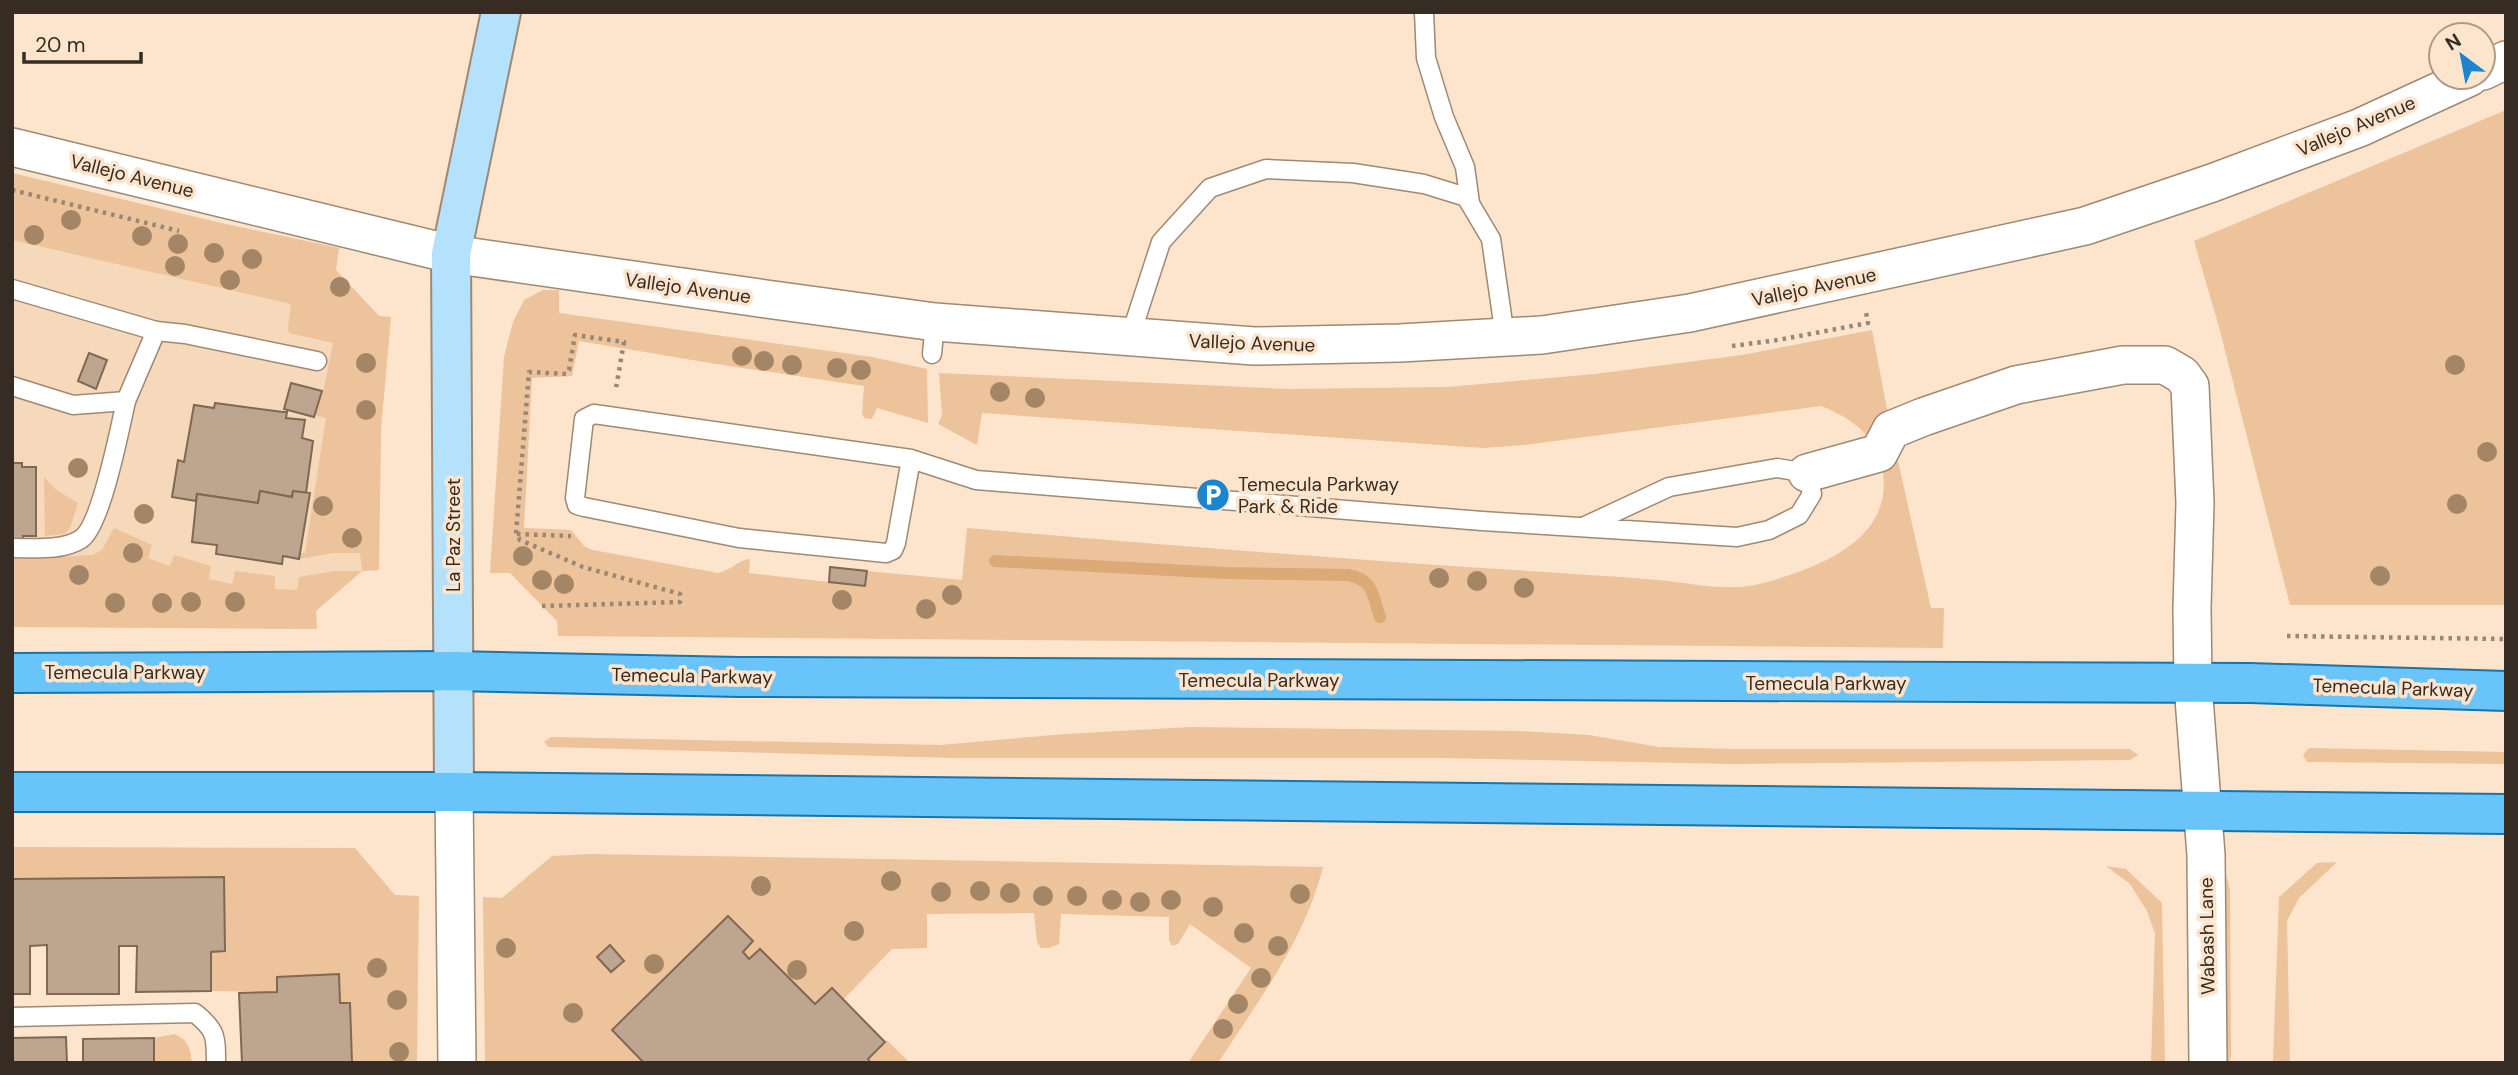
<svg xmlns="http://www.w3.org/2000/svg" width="2518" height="1075" font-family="'DM Sans',sans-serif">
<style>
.built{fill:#f6d8ba}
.green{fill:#ecc39b}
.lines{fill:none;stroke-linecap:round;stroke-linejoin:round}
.stream{stroke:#dcaa77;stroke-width:12}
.building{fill:#bda58f;stroke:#7f6954;stroke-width:2}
.lane-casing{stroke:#9f8973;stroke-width:21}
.street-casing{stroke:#9f8973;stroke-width:40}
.secondary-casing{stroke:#9f8973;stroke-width:42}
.primary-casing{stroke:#1675ac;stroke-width:42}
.path{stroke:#988777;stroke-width:4.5;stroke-dasharray:3.5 5;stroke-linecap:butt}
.lane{stroke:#fff;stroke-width:18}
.street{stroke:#fff;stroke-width:37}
.secondary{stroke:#b4e1fc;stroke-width:38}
.primary{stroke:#69c4fa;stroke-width:38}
.tree{fill:#a48666}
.labels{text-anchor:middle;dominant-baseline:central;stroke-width:7;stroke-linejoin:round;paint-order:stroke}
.street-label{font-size:19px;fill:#362c23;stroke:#fde4cc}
.poi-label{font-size:19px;fill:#362c23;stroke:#fde4cc;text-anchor:start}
</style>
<rect width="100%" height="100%" fill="#fde4cc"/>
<path class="built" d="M 12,173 L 221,223 L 339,248 L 336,270 L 379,316 L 391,317 L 381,429 L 379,570 L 362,571 L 316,611 L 317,629 L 12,627 Z"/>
<g class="green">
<path d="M 2506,110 L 2506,605 L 2290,605 L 2219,327 L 2194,241 Z"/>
<path d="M 12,173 L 221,223 L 339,248 L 336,270 L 379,316 L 391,317 L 381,429 L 379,570 L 362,571 L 316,611 L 317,629 L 12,627 L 12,559 L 93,555 L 102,550 L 114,528 L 152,545 L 148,558 L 170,566 L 174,555 L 211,566 L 209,579 L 232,584 L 235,571 L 275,576 L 275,589 L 297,590 L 299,577 L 335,571 L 362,571 L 360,553 L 333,553 L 299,559 L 300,553 L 305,553 L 326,418 L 315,415 L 324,388 L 333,343 L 289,333 L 288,328 L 291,304 L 12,240 Z"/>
<path d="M 543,290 L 559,290 L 559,313 L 872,357 L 927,369 L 928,423 L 877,408 L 872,419 L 864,418 L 862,413 L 864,386 L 716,364 L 579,341 L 572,376 L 532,378 L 524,528 L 571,530 L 584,546 L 593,550 L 718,573 C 730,571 738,560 750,559 L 749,573 L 864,586 L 867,571 L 962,580 L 967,528 C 1154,544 1340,559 1528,571 C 1571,574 1614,576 1657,580 C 1683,582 1712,589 1738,587 C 1759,586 1781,578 1801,571 C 1849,553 1896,522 1881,463 C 1874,433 1847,416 1821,406 L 1524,445 L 1483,448 L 982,413 L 977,445 L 938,424 L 942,415 L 939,373 L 1289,389 L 1448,387 L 1595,374 L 1742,355 L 1872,330 L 1891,430 L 1931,608 L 1944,608 L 1943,648 L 558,636 L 557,621 L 510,573 L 490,573 L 504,357 L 513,322 L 524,300 Z"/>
<path d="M 44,477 L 55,489 L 78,503 L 70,528 L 64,534 L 45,536 Z"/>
<path d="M 1191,727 L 1520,731 L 1589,735 L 1659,747 L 1735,749 L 2130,749 L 2138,755 L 2130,760 L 1732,764 L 1440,758 L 955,758 L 549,747 L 544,742 L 551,737 L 940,745 L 1065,734 Z"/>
<path d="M 2309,748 L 2506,752 L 2506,764 L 2307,762 L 2303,755 Z"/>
<path d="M 12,847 L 355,848 L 395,895 L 419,896 L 417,1063 L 352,1063 L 350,1003 L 340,1003 L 339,974 L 277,977 L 277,992 L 211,991 L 211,952 L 225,951 L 224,877 L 12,879 Z"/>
<path d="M 590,854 L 1323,867 C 1305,940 1258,1001 1218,1063 L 1188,1063 L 1251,968 L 1190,924 L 1178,944 L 1172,946 L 1169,940 L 1169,917 L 1061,914 L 1059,944 L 1049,948 L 1041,948 L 1037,942 L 1034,913 L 927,914 L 927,948 L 892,949 L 843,1000 L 832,988 L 815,1004 L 760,949 L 749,959 L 743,952 L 753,941 L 728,916 L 612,1030 L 644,1063 L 485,1063 L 483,897 L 502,898 L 552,856 Z"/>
<path d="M 2337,862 L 2299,898 L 2287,921 L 2290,1063 L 2273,1063 L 2279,897 L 2317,863 Z"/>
<path d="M 2106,866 L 2126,869 L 2162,903 L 2165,1063 L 2151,1063 L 2155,933 L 2147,911 L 2130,884 Z"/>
<path d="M 2227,877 L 2230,891 L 2231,1056 L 2229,1063 L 2221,1063 L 2221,878 Z"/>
<path d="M 174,1034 C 189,1040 190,1048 192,1063 L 83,1063 L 83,1039 L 154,1038 Z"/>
<path d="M 887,1040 L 910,1063 L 871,1063 L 868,1059 Z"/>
</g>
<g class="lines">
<path class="stream" d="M 995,561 L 1226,573 L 1348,575 C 1374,580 1372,594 1380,617"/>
</g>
<g class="building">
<path d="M 89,353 L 107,360 L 96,389 L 78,381 Z"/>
<path d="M 291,383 L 322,391 L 314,417 L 284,409 Z"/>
<path d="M 215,403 L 283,412 L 287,412 L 286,418 L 305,420 L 302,438 L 313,441 L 306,493 L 293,491 L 292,497 L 260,491 L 258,503 L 197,494 L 196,501 L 172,497 L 178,460 L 184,462 L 194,405 L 214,408 Z"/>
<path d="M 12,463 L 22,463 L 22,467 L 36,467 L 36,536 L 23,536 L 23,540 L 12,540 Z"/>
<path d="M 260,491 L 292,497 L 293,491 L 310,493 L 299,559 L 283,556 L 282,564 L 216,554 L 217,545 L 192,542 L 197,494 L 258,503 Z"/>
<path d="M 830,567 L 867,571 L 865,586 L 829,582 Z"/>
<path d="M 224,877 L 225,951 L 211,952 L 211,991 L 136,992 L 137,946 L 119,946 L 119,994 L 47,994 L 47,945 L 30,946 L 30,994 L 12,994 L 12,879 Z"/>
<path d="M 728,916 L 753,941 L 743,952 L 749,959 L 760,949 L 815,1004 L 832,988 L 878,1035 L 885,1042 L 868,1059 L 871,1063 L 644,1063 L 612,1030 Z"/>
<path d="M 610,945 L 624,961 L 611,972 L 597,957 Z"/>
<path d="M 339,974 L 340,1003 L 350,1003 L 352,1063 L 242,1063 L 239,993 L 277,992 L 277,977 Z"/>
<path d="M 66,1037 L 67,1063 L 12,1063 L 12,1038 Z"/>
<path d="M 154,1038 L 154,1063 L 83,1063 L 83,1039 Z"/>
</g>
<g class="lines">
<defs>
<g id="lane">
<path d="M 1424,12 L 1426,58 L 1444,117 L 1465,167 L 1470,203"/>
<path d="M 12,289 L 156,331 L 126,401 L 73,405 L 12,386"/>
<path d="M 156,331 L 185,334 L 317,361"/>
<path d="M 1130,337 L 1161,242 L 1210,188 L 1266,169 L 1353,173 L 1424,184 L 1466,197 L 1491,239 L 1505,337"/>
<path d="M 932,354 L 935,322"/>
<path d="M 911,459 L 896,543 L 893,550 L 886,553 L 739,538 L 584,507 L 577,505 L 575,498 L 584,419 L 594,414 L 911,459 L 976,480 L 1482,521 L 1737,537 L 1769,530 L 1799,515 L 1812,494 L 1807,473 L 1777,468 L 1669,487 L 1583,527"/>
<path d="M 12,548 C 33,548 63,551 81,539 C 101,526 120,428 126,401"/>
<path d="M 12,1017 L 195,1013 C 216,1030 216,1036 216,1063"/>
</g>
<g id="street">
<path d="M 2483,71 L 2506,60"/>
<path d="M 12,147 L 451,254 L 766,299 L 935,322 L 1254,346 L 1400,343 L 1542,335 L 1690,313 L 2085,226 L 2212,183 L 2359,128 L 2470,77"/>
<path d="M 1807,473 L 1879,453 L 1891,430 L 1923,417 L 2016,385 L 2123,365 L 2165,365 L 2182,375 L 2190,386 L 2195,503 L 2192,608 L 2193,685 L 2206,855 L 2208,1063"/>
<path d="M 454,792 L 457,1063"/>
</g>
<path id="secondary" d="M 454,792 L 451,254 L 501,12"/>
<g id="primary">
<path d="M 12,673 L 454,671 L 739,677 L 2250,683 L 2506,691"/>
<path d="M 12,792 L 454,792 L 2506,814"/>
</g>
</defs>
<use href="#lane" class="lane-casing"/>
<use href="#street" class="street-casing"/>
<use href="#secondary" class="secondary-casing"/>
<use href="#primary" class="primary-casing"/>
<g class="path">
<path d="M 12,190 L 179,231"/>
<path d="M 1732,346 L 1778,340 L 1868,323 L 1866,312"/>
<path d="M 517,534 L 571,536"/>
<path d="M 542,606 L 680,602 L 680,594 L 583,567 L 520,540 L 516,534 L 529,372 L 566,374 L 569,370 L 575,335 L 624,342 L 616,388"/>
<path d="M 2287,636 L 2506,639"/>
</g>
<use href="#lane" class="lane"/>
<use href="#street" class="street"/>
<use href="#secondary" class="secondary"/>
<use href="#primary" class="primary"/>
</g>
<g class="tree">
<circle cx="71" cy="220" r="10"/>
<circle cx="34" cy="235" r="10"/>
<circle cx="142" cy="236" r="10"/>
<circle cx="178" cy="244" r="10"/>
<circle cx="214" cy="253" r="10"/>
<circle cx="252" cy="259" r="10"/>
<circle cx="175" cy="266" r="10"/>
<circle cx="230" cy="280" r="10"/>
<circle cx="340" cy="287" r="10"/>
<circle cx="742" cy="356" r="10"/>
<circle cx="764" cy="361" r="10"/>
<circle cx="366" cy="363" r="10"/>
<circle cx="792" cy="365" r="10"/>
<circle cx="2455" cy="365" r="10"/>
<circle cx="837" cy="368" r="10"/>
<circle cx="861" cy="370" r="10"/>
<circle cx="1000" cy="392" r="10"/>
<circle cx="1035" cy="398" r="10"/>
<circle cx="366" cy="410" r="10"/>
<circle cx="2487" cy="452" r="10"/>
<circle cx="78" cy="468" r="10"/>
<circle cx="2457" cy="504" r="10"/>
<circle cx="323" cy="506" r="10"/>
<circle cx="144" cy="514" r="10"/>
<circle cx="352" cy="538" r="10"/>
<circle cx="133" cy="553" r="10"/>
<circle cx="523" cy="556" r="10"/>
<circle cx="79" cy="575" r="10"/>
<circle cx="2380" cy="576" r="10"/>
<circle cx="1439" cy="578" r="10"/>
<circle cx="542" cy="580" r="10"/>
<circle cx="1477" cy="581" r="10"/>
<circle cx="564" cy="584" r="10"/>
<circle cx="1524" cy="588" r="10"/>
<circle cx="952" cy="595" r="10"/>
<circle cx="842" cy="600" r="10"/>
<circle cx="191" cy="602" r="10"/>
<circle cx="235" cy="602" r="10"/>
<circle cx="115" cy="603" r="10"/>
<circle cx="162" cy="603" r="10"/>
<circle cx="926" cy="609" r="10"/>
<circle cx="891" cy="881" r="10"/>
<circle cx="761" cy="886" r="10"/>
<circle cx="980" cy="891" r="10"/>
<circle cx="941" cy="892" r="10"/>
<circle cx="1010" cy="893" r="10"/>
<circle cx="1300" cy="894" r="10"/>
<circle cx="1043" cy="896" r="10"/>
<circle cx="1077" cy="896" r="10"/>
<circle cx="1112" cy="900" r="10"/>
<circle cx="1171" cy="900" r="10"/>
<circle cx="1140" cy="902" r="10"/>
<circle cx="1213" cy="907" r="10"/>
<circle cx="854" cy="931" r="10"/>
<circle cx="1244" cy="933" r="10"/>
<circle cx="1278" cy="946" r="10"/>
<circle cx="506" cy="948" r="10"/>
<circle cx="654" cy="964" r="10"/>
<circle cx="377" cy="968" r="10"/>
<circle cx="797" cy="970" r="10"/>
<circle cx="1261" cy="978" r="10"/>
<circle cx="397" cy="1000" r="10"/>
<circle cx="1238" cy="1004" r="10"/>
<circle cx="573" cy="1013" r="10"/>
<circle cx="1223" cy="1029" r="10"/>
<circle cx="399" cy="1052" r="10"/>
</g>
<defs>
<symbol id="parking-disc" viewBox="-11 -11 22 22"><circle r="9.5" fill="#1b85cf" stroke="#fde4cc"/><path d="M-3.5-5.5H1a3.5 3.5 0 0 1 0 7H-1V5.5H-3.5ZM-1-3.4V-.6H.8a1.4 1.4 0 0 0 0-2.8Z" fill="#fff"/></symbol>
</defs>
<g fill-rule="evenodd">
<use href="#parking-disc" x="1194" y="476" width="38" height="38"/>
</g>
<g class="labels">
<g class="street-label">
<text transform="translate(2356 126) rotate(-23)">Vallejo Avenue</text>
<text transform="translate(132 176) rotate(14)">Vallejo Avenue</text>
<text transform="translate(1814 287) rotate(-12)">Vallejo Avenue</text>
<text transform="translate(688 288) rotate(8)">Vallejo Avenue</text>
<text transform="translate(1252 343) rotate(2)">Vallejo Avenue</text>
<text transform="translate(453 535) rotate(-90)">La Paz Street</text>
<text x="125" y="672">Temecula Parkway</text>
<text transform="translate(692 676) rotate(1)">Temecula Parkway</text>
<text x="1259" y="680">Temecula Parkway</text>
<text x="1826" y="683">Temecula Parkway</text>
<text transform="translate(2393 688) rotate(2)">Temecula Parkway</text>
<text transform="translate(2207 936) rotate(-91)">Wabash Lane</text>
</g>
<g class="poi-label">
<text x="1238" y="484">Temecula Parkway<tspan x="1238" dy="22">Park &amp; Ride</tspan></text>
</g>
</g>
<rect width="2518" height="1075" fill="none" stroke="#362c23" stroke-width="28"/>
<g transform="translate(2462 56) rotate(328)"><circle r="33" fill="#fde4cc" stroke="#ad9a88" stroke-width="2"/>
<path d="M0-5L12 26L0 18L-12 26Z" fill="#1b85cf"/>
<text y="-10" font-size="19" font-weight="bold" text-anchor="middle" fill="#362c23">N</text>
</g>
<path d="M24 52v10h117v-10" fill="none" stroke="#362c23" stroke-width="3.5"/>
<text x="35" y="52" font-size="21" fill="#362c23" stroke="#fde4cc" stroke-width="5" paint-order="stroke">20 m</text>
</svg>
